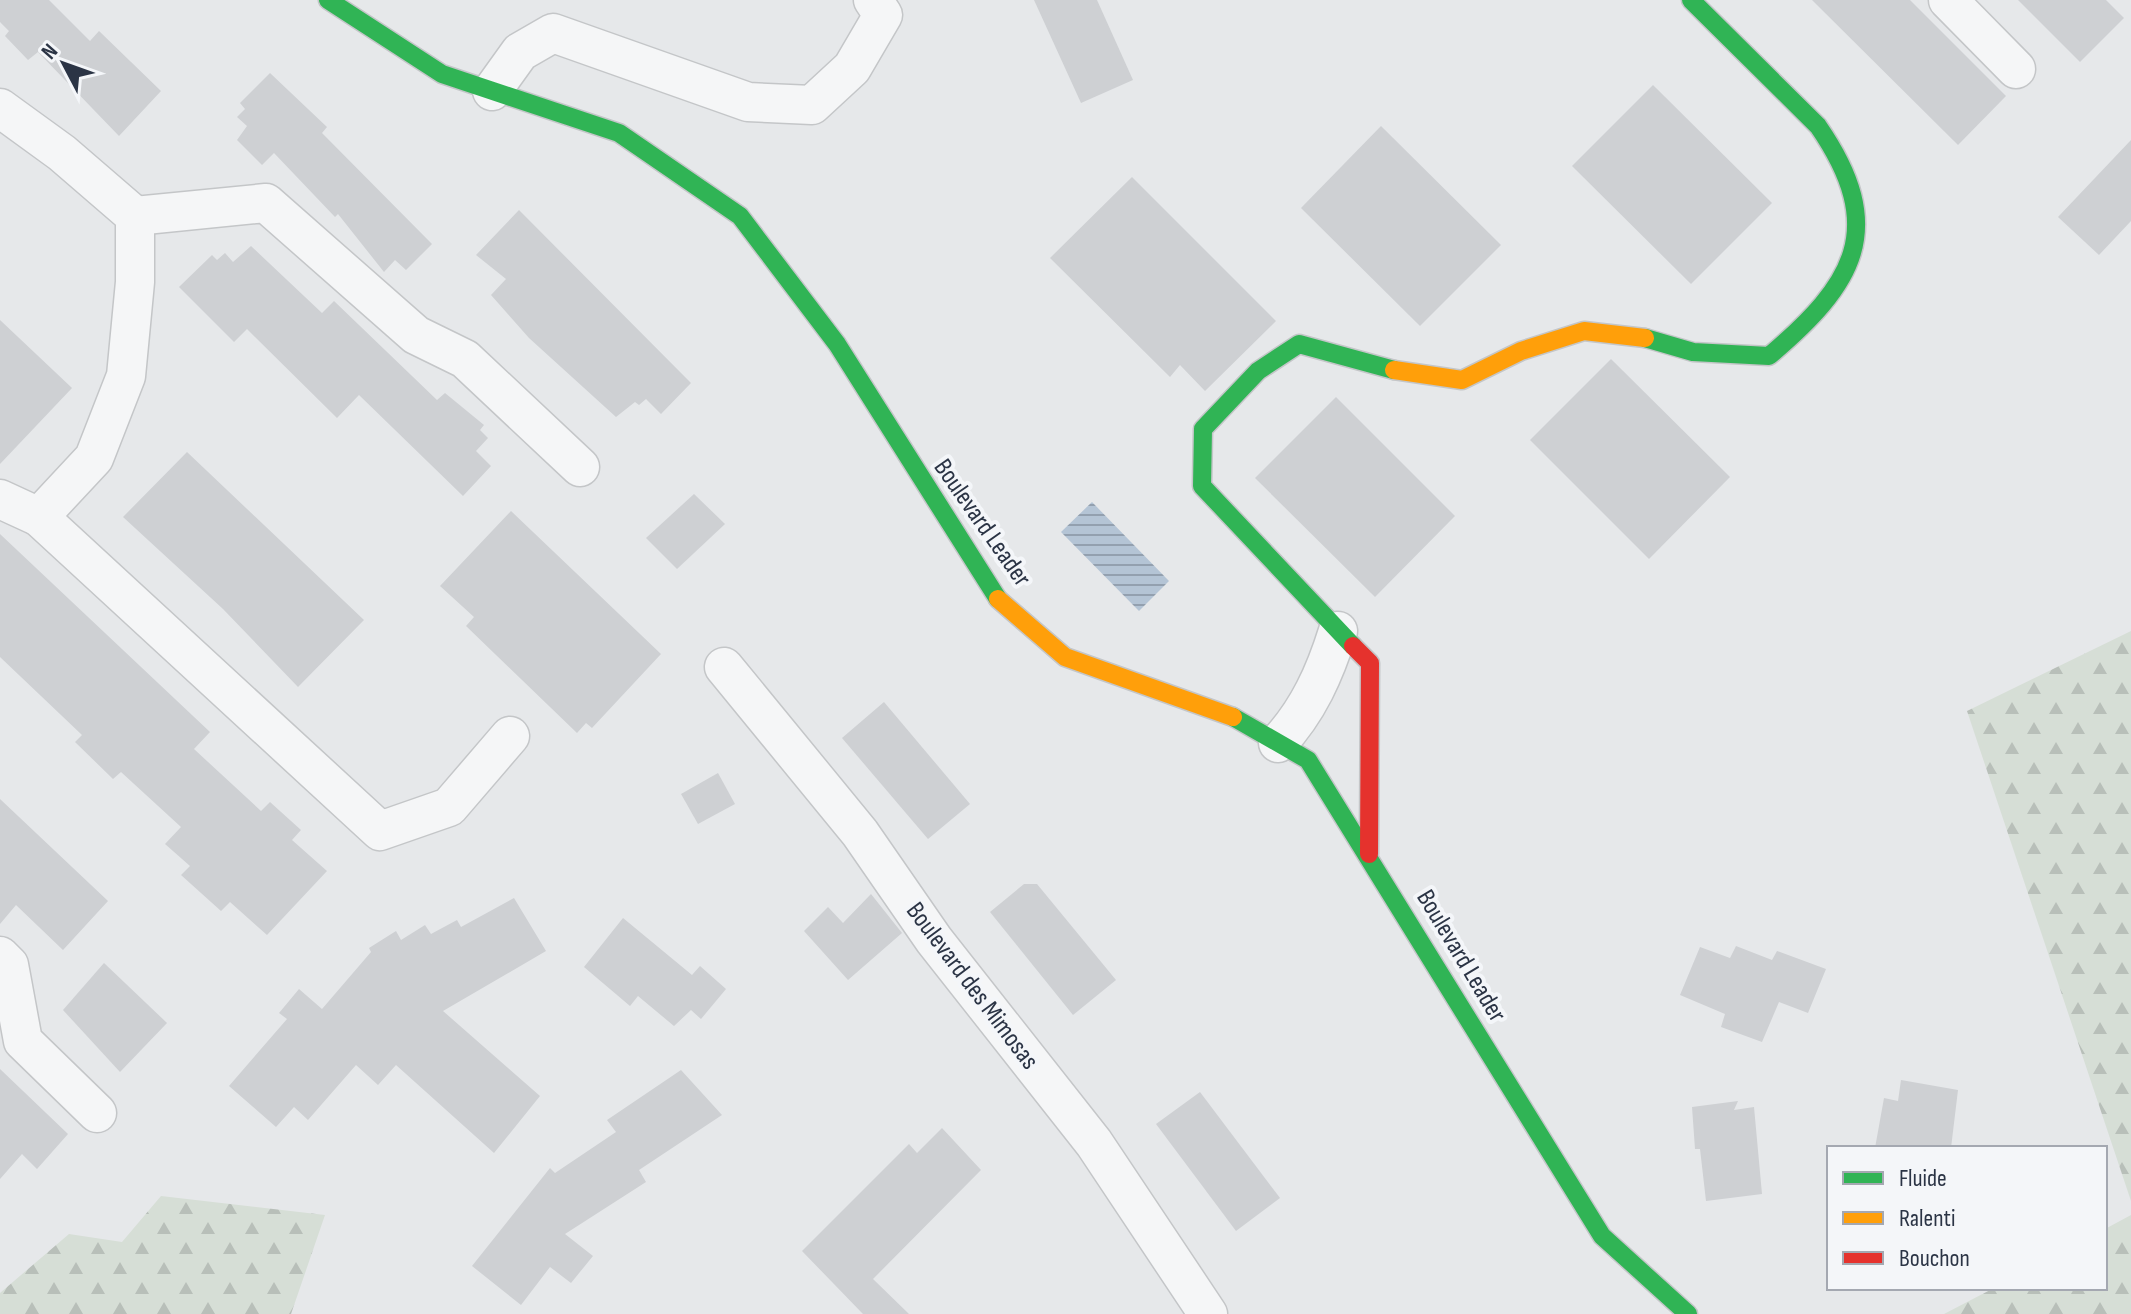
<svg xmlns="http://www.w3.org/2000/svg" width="2131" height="1314" font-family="'Sofia Sans Condensed',sans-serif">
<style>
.forest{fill:url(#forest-firs)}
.water{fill:url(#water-rules)}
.building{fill:#ced0d3}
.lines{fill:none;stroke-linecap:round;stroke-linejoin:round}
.street-casing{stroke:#c4c6c8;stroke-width:41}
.fast-casing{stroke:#c4c6c8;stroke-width:21}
.slow-casing{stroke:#c4c6c8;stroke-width:21}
.jam-casing{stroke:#c4c6c8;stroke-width:21}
.street{stroke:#f5f6f7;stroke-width:38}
.fast{stroke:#30b455;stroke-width:18}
.slow{stroke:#ff9f0a;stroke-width:18}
.jam{stroke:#e5322d;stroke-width:18}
.labels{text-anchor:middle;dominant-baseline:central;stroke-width:8;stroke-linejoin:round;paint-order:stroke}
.street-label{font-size:26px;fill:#2b3445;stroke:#f4f6f9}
</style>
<defs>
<pattern id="forest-firs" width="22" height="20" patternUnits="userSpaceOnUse" patternTransform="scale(2)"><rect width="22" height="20" fill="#d6ded6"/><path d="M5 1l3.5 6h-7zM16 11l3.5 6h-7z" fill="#b8bfb9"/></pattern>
<pattern id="water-rules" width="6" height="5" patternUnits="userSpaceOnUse" patternTransform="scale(2)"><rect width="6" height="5" fill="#b4c4d5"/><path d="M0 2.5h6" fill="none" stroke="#93a0af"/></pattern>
</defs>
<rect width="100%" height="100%" fill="#e6e8ea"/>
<g class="forest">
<path d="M 2131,631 L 2131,1201 L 1967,711 Z"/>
<path d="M 161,1196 L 325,1215 L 291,1314 L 0,1314 L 0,1293 L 69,1234 L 122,1242 Z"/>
<path d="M 2131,1215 L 2131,1314 L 1944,1314 L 1994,1288 L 2105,1288 L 2105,1229 Z"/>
</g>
<path class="water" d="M 1092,502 L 1169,581 L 1139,611 L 1061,532 Z"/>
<g class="building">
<path d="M 0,0 L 49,0 L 90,41 L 99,31 L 161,91 L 119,136 L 38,52 L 28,60 L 5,36 L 9,31 L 0,22 Z"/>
<path d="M 1034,0 L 1097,0 L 1133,80 L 1081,103 Z"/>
<path d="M 1812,0 L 1910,0 L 2006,96 L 1958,145 Z"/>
<path d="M 2018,0 L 2106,0 L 2124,18 L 2080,62 Z"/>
<path d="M 270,73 L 327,127 L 322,133 L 432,244 L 406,270 L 395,260 L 384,272 L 338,214 L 335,217 L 274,153 L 262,165 L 237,140 L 247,126 L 237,117 L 245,109 L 240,103 Z"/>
<path d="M 1653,85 L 1772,203 L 1691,284 L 1572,166 Z"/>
<path d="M 1381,126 L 1501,245 L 1420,326 L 1301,208 Z"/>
<path d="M 2131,140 L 2131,221 L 2099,255 L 2058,217 Z"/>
<path d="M 1132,177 L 1276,321 L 1205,391 L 1180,365 L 1170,377 L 1050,258 Z"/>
<path d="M 519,210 L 691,383 L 661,414 L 646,399 L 639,405 L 635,402 L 616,417 L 529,338 L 491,295 L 506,279 L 476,255 Z"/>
<path d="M 251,246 L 322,313 L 334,301 L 437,400 L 445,393 L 484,425 L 480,430 L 488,438 L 476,451 L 491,466 L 463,496 L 359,395 L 337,418 L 247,329 L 234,342 L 179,287 L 212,255 L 217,260 L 225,253 L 233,262 Z"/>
<path d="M 0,320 L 72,388 L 0,464 Z"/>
<path d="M 1611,359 L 1730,477 L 1649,559 L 1530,440 Z"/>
<path d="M 1336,397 L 1455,516 L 1375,597 L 1255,478 Z"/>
<path d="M 187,452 L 364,620 L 298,687 L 223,609 L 123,517 Z"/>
<path d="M 694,494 L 725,524 L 677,569 L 646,538 Z"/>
<path d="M 511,511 L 661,654 L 592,728 L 586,723 L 577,733 L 466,626 L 474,617 L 440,586 Z"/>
<path d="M 0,534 L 210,732 L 194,749 L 261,811 L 270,802 L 301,830 L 292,840 L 327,871 L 267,935 L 230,902 L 221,911 L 181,875 L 190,866 L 165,844 L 181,827 L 121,772 L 113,779 L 75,742 L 82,735 L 0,657 Z"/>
<path d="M 884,702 L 970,804 L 928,839 L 842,738 Z"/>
<path d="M 718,773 L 735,804 L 698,824 L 681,794 Z"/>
<path d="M 0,799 L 108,901 L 63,950 L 16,905 L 0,924 Z"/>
<path d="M 1024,884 L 1037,884 L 1116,980 L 1073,1015 L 990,912 Z"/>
<path d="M 871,894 L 902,933 L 848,980 L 804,931 L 828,907 L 843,923 Z"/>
<path d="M 514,898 L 546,951 L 443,1011 L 540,1096 L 494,1153 L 396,1065 L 378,1085 L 356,1065 L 308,1120 L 294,1107 L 276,1127 L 229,1086 L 287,1019 L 279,1013 L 299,989 L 322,1009 L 371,952 L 369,948 L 396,931 L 401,940 L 425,925 L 431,934 L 457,920 L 461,927 Z"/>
<path d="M 623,918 L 692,975 L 700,966 L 726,989 L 701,1019 L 691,1010 L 674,1026 L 638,996 L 630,1006 L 584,967 Z"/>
<path d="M 1736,946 L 1772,960 L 1777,951 L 1826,969 L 1808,1013 L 1779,1002 L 1762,1042 L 1721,1027 L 1725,1014 L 1680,995 L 1700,947 L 1730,958 Z"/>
<path d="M 104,963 L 167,1023 L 120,1072 L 63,1010 Z"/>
<path d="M 0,1069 L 68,1134 L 37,1169 L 22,1154 L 0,1179 Z"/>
<path d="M 681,1070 L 722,1115 L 639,1170 L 646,1182 L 565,1234 L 593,1256 L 571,1283 L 550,1267 L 521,1305 L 472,1266 L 550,1168 L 555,1173 L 616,1132 L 607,1120 Z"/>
<path d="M 1901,1080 L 1958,1090 L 1951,1148 L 1875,1148 L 1884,1098 L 1898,1101 Z"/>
<path d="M 1200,1092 L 1280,1198 L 1236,1231 L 1156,1124 Z"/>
<path d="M 1738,1101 L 1734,1110 L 1754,1107 L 1762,1194 L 1706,1201 L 1700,1149 L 1695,1149 L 1692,1107 Z"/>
<path d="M 942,1128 L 981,1170 L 873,1279 L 909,1314 L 863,1314 L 802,1251 L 909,1144 L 917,1153 Z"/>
</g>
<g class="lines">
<defs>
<g id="street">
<path d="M 1948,0 L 2016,69"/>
<path d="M 492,91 L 520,52 L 553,33 L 748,102 L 812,105 L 852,68 L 883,15 L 873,0"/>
<path d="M 0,108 L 62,153 L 135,216 L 135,282 L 126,376 L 94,458 L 39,517 L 0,499"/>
<path d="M 135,216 L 266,203 L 416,335 L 465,359 L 580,467"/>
<path d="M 39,517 L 380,831 L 449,807 L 510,736"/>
<path d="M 724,667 L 860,833 L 934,940 L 1094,1143 L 1208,1314"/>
<path d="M 1278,743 C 1308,711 1325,673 1338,631"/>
<path d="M 0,956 L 9,965 L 23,1041 L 97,1113"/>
</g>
<g id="fast">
<path d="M 328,0 L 442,74 L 619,133 L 740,216 L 837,344 L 998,599"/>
<path d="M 1645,338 L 1693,352 L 1769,356 C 1854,284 1889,229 1818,126 L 1691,0"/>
<path d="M 1353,646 L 1202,486 L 1203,429 L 1258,371 L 1299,344 L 1394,370"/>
<path d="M 1233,717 L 1308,760 L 1602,1236 L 1688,1314"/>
</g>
<g id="slow">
<path d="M 1394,370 L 1462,380 L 1521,351 L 1584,331 L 1645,338"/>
<path d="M 998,599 L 1065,657 L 1233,717"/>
</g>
<path id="jam" d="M 1353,646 L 1370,663 L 1369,854"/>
</defs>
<use href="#street" class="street-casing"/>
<use href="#fast" class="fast-casing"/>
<use href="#slow" class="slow-casing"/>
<use href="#jam" class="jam-casing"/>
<use href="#street" class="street"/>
<use href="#fast" class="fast"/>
<use href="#slow" class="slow"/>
<use href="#jam" class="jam"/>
</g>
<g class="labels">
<g class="street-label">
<text transform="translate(982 523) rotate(55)">Boulevard Leader</text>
<text transform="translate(1461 956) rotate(59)">Boulevard Leader</text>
<text transform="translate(972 986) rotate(53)">Boulevard des Mimosas</text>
</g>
</g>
<rect x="1827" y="1146" width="280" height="144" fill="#f4f6f9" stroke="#a4a8b1" stroke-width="2"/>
<rect x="1843" y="1172" width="40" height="12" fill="#30b455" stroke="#a4a8b1" stroke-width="2"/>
<text x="1899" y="1186" font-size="24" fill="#2b3445">Fluide</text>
<rect x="1843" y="1212" width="40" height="12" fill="#ff9f0a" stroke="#a4a8b1" stroke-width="2"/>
<text x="1899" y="1226" font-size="24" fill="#2b3445">Ralenti</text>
<rect x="1843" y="1252" width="40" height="12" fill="#e5322d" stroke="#a4a8b1" stroke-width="2"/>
<text x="1899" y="1266" font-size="24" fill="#2b3445">Bouchon</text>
<g transform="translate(64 64) rotate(311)" stroke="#f4f6f9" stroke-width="6" paint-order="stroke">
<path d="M0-6L14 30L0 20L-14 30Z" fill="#2b3445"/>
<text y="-12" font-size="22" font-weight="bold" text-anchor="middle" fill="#2b3445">N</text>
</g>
</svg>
